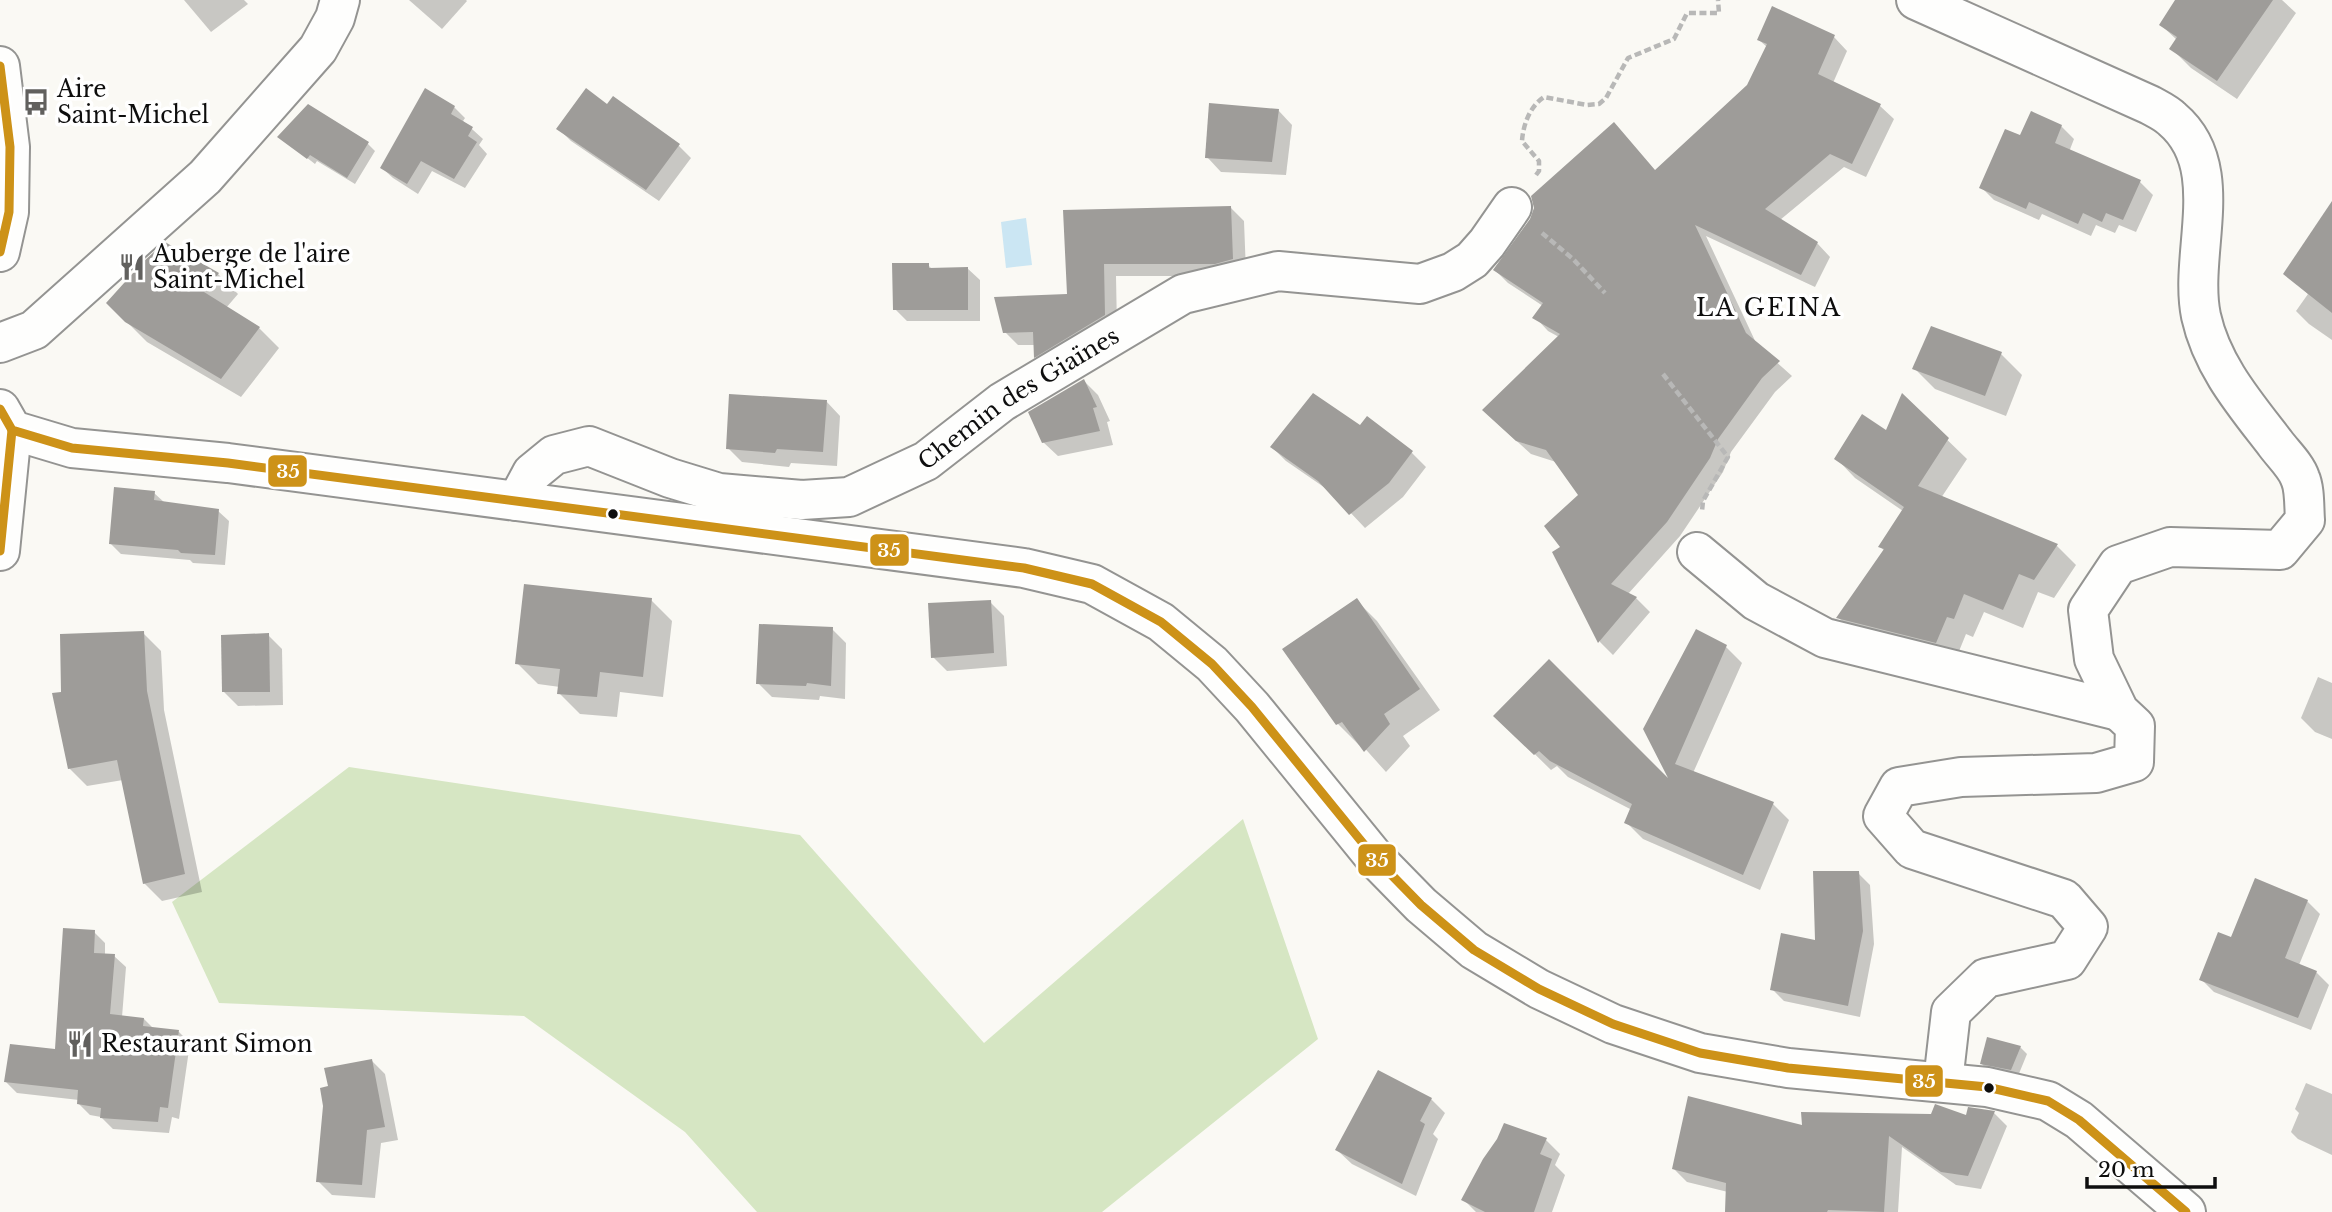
<svg xmlns="http://www.w3.org/2000/svg" width="2332" height="1212" font-family="'Libre Baskerville',serif">
<style>
.forest{fill:#d6e6c3}
.water{fill:#cbe6f3}
.shadow{fill:#0003}
.building{fill:#9e9c99}
.lines{fill:none;stroke-linecap:round;stroke-linejoin:round}
.minor-casing{stroke:#949492;stroke-width:42}
.path{stroke:#b8b8b7;stroke-width:4.5;stroke-dasharray:7 3.5;stroke-linecap:butt}
.minor{stroke:#fefefd;stroke-width:38}
.bus-1-casing{stroke:#fff;stroke-width:14}
.bus-1{stroke:#cd9218;stroke-width:9}
.bus-dot{fill:#0e0e0e;stroke:#fff;stroke-width:2.5}
.labels{text-anchor:middle;dominant-baseline:central;stroke-width:7;stroke-linejoin:round;paint-order:stroke}
.poi-label{font-size:23px;fill:#0e0e0e;stroke:#fff;text-anchor:start}
.street-label{font-size:23px;fill:#0e0e0e;stroke:#fff}
.neighbourhood-label{font-size:24px;letter-spacing:2px;fill:#0e0e0e;stroke:#fff}
.line-badge{stroke:#fff;stroke-width:2.5}
.badge-label{font-size:19px;text-anchor:middle;font-weight:bold;fill:#fff}
</style>
<rect width="100%" height="100%" fill="#faf9f4"/>
<path class="forest" d="M 349,767 L 800,835 L 984,1043 L 1243,819 L 1318,1039 L 1102,1212 L 757,1212 L 685,1132 L 524,1016 L 219,1003 L 172,902 Z"/>
<path class="water" d="M 1026,218 L 1032,265 L 1006,268 L 1001,222 Z"/>
<g class="shadow">
<path d="M 184,0 L 244,0 L 248,4 L 211,32 Z"/>
<path d="M 409,0 L 466,0 L 467,1 L 442,29 Z"/>
<path d="M 2178,0 L 2282,0 L 2296,13 L 2237,99 L 2191,68 L 2171,48 L 2177,40 L 2161,25 Z"/>
<path d="M 1834,37 L 1847,51 L 1833,83 L 1880,106 L 1894,119 L 1866,177 L 1844,167 L 1780,220 L 1817,243 L 1830,257 L 1815,287 L 1706,236 L 1757,345 L 1792,376 L 1775,392 L 1731,452 L 1723,472 L 1680,536 L 1628,594 L 1636,598 L 1650,612 L 1613,655 L 1600,642 L 1554,553 L 1563,548 L 1580,496 L 1556,462 L 1531,454 L 1498,424 L 1559,337 L 1548,331 L 1535,317 L 1543,306 L 1508,283 L 1495,270 L 1656,171 L 1748,86 L 1767,47 L 1759,40 Z"/>
<path d="M 613,99 L 679,146 L 691,158 L 659,201 L 571,141 L 559,129 L 607,107 Z"/>
<path d="M 454,107 L 465,118 L 463,121 L 483,139 L 479,145 L 487,154 L 465,188 L 432,171 L 418,194 L 393,178 L 382,168 Z"/>
<path d="M 1278,110 L 1292,125 L 1286,175 L 1221,172 L 1207,157 Z"/>
<path d="M 2061,126 L 2074,139 L 2069,152 L 2140,182 L 2153,195 L 2136,232 L 2119,225 L 2115,233 L 2096,225 L 2091,236 L 2042,214 L 2039,220 L 1994,200 L 1981,187 L 2021,137 Z"/>
<path d="M 280,137 L 368,144 L 375,151 L 355,184 L 317,161 L 315,164 Z"/>
<path d="M 1231,208 L 1244,221 L 1246,272 L 1229,276 L 1116,276 L 1117,329 L 1048,370 L 1035,357 L 1035,345 L 1018,345 L 1005,332 L 1069,296 L 1065,212 Z"/>
<path d="M 166,244 L 218,274 L 238,294 L 226,308 L 259,328 L 279,348 L 241,397 L 147,342 L 108,303 Z"/>
<path d="M 2332,253 L 2332,340 L 2309,324 L 2296,311 L 2308,294 L 2285,273 Z"/>
<path d="M 928,265 L 933,270 L 967,268 L 980,280 L 980,321 L 907,321 L 895,309 Z"/>
<path d="M 2001,354 L 2022,375 L 2006,416 L 1935,389 L 1914,368 Z"/>
<path d="M 1084,381 L 1098,395 L 1110,421 L 1107,422 L 1113,445 L 1058,456 L 1043,442 Z"/>
<path d="M 1902,396 L 1967,459 L 1941,498 L 2057,546 L 2076,565 L 2054,598 L 2038,592 L 2023,628 L 1984,612 L 1973,637 L 1966,634 L 1955,661 L 1857,637 L 1839,618 L 1885,551 L 1880,547 L 1903,511 L 1855,478 L 1836,458 L 1887,432 Z"/>
<path d="M 826,401 L 840,416 L 837,466 L 791,463 L 789,467 L 742,462 L 728,448 Z"/>
<path d="M 1368,419 L 1412,453 L 1426,467 L 1403,497 L 1365,528 L 1331,492 L 1286,461 L 1272,447 L 1360,428 Z"/>
<path d="M 154,493 L 165,503 L 218,511 L 229,521 L 225,565 L 193,563 L 190,560 L 121,554 L 110,543 Z"/>
<path d="M 651,600 L 672,621 L 663,697 L 620,692 L 617,717 L 580,714 L 559,693 L 560,687 L 538,684 L 517,663 Z"/>
<path d="M 1356,600 L 1377,621 L 1440,710 L 1403,736 L 1410,746 L 1386,772 L 1361,744 L 1359,745 L 1338,724 L 1284,650 Z"/>
<path d="M 990,602 L 1004,616 L 1007,666 L 947,671 L 933,657 Z"/>
<path d="M 832,629 L 846,643 L 845,699 L 820,696 L 819,700 L 772,697 L 758,683 Z"/>
<path d="M 143,633 L 161,651 L 164,710 L 202,892 L 162,901 L 144,883 L 123,780 L 87,786 L 69,768 L 63,694 Z"/>
<path d="M 268,635 L 282,649 L 283,705 L 238,706 L 223,691 Z"/>
<path d="M 1726,647 L 1742,663 L 1693,773 L 1773,804 L 1789,820 L 1760,890 L 1643,839 L 1627,823 L 1632,810 L 1568,777 L 1557,766 L 1551,770 L 1496,716 L 1673,785 L 1645,729 Z"/>
<path d="M 2318,677 L 2332,683 L 2332,739 L 2315,732 L 2301,718 Z"/>
<path d="M 1858,873 L 1870,885 L 1874,944 L 1860,1017 L 1784,1001 L 1772,989 L 1817,942 Z"/>
<path d="M 2307,901 L 2320,914 L 2299,965 L 2316,972 L 2329,985 L 2311,1030 L 2214,992 L 2201,979 L 2232,939 Z"/>
<path d="M 94,932 L 105,943 L 105,955 L 114,956 L 126,967 L 122,1017 L 144,1019 L 154,1029 L 179,1032 L 190,1043 L 179,1119 L 172,1117 L 169,1133 L 113,1129 L 101,1117 L 90,1115 L 79,1104 L 79,1100 L 17,1093 L 6,1082 L 57,1051 Z"/>
<path d="M 2020,1047 L 2027,1054 L 2018,1076 L 1988,1071 L 1982,1064 Z"/>
<path d="M 371,1060 L 385,1074 L 398,1140 L 381,1143 L 375,1198 L 332,1195 L 318,1181 L 330,1087 Z"/>
<path d="M 2306,1083 L 2332,1094 L 2332,1155 L 2298,1139 L 2291,1132 L 2299,1113 L 2295,1109 Z"/>
<path d="M 1431,1099 L 1445,1113 L 1433,1134 L 1438,1139 L 1416,1196 L 1352,1164 L 1337,1150 Z"/>
<path d="M 1994,1113 L 2007,1126 L 1981,1189 L 1956,1185 L 1902,1147 L 1898,1212 L 1727,1212 L 1728,1192 L 1687,1182 L 1674,1169 L 1804,1127 L 1967,1117 Z"/>
<path d="M 1546,1140 L 1560,1154 L 1555,1165 L 1565,1175 L 1552,1212 L 1476,1212 L 1463,1199 Z"/>
</g>
<g class="building">
<path d="M 2175,0 L 2273,0 L 2217,81 L 2169,49 L 2177,37 L 2159,25 Z"/>
<path d="M 1772,6 L 1835,35 L 1818,74 L 1881,104 L 1852,164 L 1830,154 L 1765,209 L 1818,242 L 1801,275 L 1695,225 L 1746,333 L 1780,361 L 1762,378 L 1718,439 L 1710,458 L 1667,522 L 1611,584 L 1637,597 L 1598,643 L 1552,552 L 1560,547 L 1544,526 L 1578,495 L 1546,450 L 1516,441 L 1482,410 L 1560,334 L 1532,318 L 1543,303 L 1493,270 L 1530,219 L 1534,208 L 1531,196 L 1614,122 L 1655,170 L 1747,85 L 1767,44 L 1757,40 Z"/>
<path d="M 425,88 L 455,106 L 451,114 L 473,127 L 468,136 L 477,142 L 454,179 L 421,161 L 407,184 L 380,168 Z"/>
<path d="M 586,88 L 607,104 L 613,96 L 680,144 L 646,190 L 556,129 Z"/>
<path d="M 1209,103 L 1279,109 L 1272,162 L 1205,158 Z"/>
<path d="M 308,104 L 369,142 L 347,178 L 310,155 L 307,159 L 277,137 Z"/>
<path d="M 2031,111 L 2062,125 L 2055,143 L 2141,180 L 2123,220 L 2106,213 L 2102,222 L 2083,213 L 2078,224 L 2029,202 L 2026,209 L 1979,188 L 2005,129 L 2020,135 Z"/>
<path d="M 2332,201 L 2332,313 L 2283,274 Z"/>
<path d="M 1231,206 L 1233,259 L 1215,264 L 1104,264 L 1105,315 L 1034,358 L 1033,332 L 1003,333 L 994,297 L 1067,294 L 1063,210 Z"/>
<path d="M 165,242 L 219,273 L 204,292 L 260,327 L 221,379 L 125,322 L 106,303 L 143,262 Z"/>
<path d="M 892,263 L 929,263 L 929,268 L 968,267 L 968,310 L 893,310 Z"/>
<path d="M 1931,326 L 2002,352 L 1985,396 L 1912,369 Z"/>
<path d="M 1084,379 L 1097,407 L 1093,408 L 1100,431 L 1042,443 L 1028,412 Z"/>
<path d="M 1313,393 L 1360,425 L 1367,416 L 1413,451 L 1389,483 L 1349,515 L 1318,481 L 1270,447 Z"/>
<path d="M 1902,393 L 1949,438 L 1918,486 L 2058,544 L 2034,580 L 2019,574 L 2003,610 L 1964,594 L 1954,619 L 1947,617 L 1936,643 L 1836,618 L 1884,549 L 1878,547 L 1904,507 L 1834,459 L 1862,414 L 1886,430 Z"/>
<path d="M 729,394 L 827,400 L 823,452 L 777,449 L 775,453 L 726,449 Z"/>
<path d="M 114,487 L 155,491 L 154,500 L 219,509 L 215,555 L 181,553 L 178,550 L 109,544 Z"/>
<path d="M 524,584 L 652,598 L 643,677 L 600,672 L 597,697 L 557,694 L 560,669 L 515,664 Z"/>
<path d="M 1357,598 L 1420,689 L 1384,714 L 1390,724 L 1364,752 L 1342,722 L 1336,725 L 1282,649 Z"/>
<path d="M 991,600 L 994,653 L 931,658 L 928,603 Z"/>
<path d="M 759,624 L 833,627 L 831,686 L 807,683 L 806,686 L 756,684 Z"/>
<path d="M 1696,629 L 1727,645 L 1675,764 L 1774,802 L 1743,875 L 1624,823 L 1632,804 L 1550,761 L 1539,751 L 1534,755 L 1493,716 L 1549,659 L 1668,778 L 1643,729 Z"/>
<path d="M 144,631 L 147,691 L 185,874 L 143,884 L 117,760 L 68,769 L 52,693 L 61,692 L 60,634 Z"/>
<path d="M 269,633 L 270,692 L 222,692 L 221,635 Z"/>
<path d="M 1813,871 L 1859,871 L 1863,931 L 1848,1006 L 1770,990 L 1781,933 L 1815,940 Z"/>
<path d="M 2255,878 L 2308,900 L 2285,958 L 2317,971 L 2298,1018 L 2199,980 L 2218,932 L 2231,937 Z"/>
<path d="M 63,928 L 95,930 L 94,953 L 115,954 L 110,1014 L 144,1018 L 143,1026 L 179,1030 L 168,1108 L 160,1107 L 158,1122 L 100,1118 L 101,1108 L 77,1104 L 78,1090 L 4,1082 L 10,1044 L 55,1049 Z"/>
<path d="M 1987,1037 L 2021,1046 L 2011,1070 L 1980,1064 Z"/>
<path d="M 372,1059 L 385,1127 L 367,1130 L 362,1185 L 316,1182 L 323,1106 L 320,1088 L 328,1086 L 324,1068 Z"/>
<path d="M 1378,1070 L 1432,1098 L 1420,1121 L 1425,1124 L 1402,1184 L 1335,1150 Z"/>
<path d="M 1688,1096 L 1802,1125 L 1801,1112 L 1931,1114 L 1935,1104 L 1966,1115 L 1968,1107 L 1995,1111 L 1968,1176 L 1941,1172 L 1889,1136 L 1884,1212 L 1828,1210 L 1827,1212 L 1725,1212 L 1726,1183 L 1672,1169 Z"/>
<path d="M 1504,1123 L 1547,1138 L 1540,1154 L 1552,1159 L 1534,1212 L 1485,1212 L 1461,1200 L 1483,1159 L 1497,1139 Z"/>
</g>
<g class="lines">
<defs>
<g id="minor">
<path d="M 1916,0 L 2150,105 C 2157,109 2166,113 2172,119 C 2229,167 2188,253 2201,316 C 2212,366 2245,404 2275,443 C 2283,454 2296,466 2300,478 C 2305,489 2304,507 2305,520 L 2280,550 L 2170,547 L 2118,565 L 2088,610 L 2094,659 L 2119,711 L 2135,726 L 2134,762 L 2096,773 L 1961,777 L 1899,787 L 1883,816 L 1912,849 L 2064,899 L 2088,927 L 2067,960 L 1986,978 L 1951,1012 L 1943,1082"/>
<path d="M 0,66 L 10,147 L 9,212 L 0,252"/>
<path d="M 0,343 L 34,330 L 205,177 L 318,49 L 335,18 L 340,0"/>
<path d="M 0,409 L 12,430 L 72,448 L 228,463 L 1024,568 L 1092,584 L 1161,622 L 1212,664 L 1252,707 L 1375,858 L 1421,905 L 1474,950 L 1539,989 L 1613,1024 L 1700,1053 L 1788,1068 L 1987,1087 L 2048,1101 L 2079,1120 L 2186,1212"/>
<path id="s1" d="M 517,501 L 532,473 L 554,455 L 589,446 L 670,478 L 719,493 L 802,500 L 849,497 L 926,461 L 1002,402 L 1183,294 L 1278,271 L 1420,284 L 1453,272 L 1472,260 L 1487,243 L 1512,207"/>
<path d="M 0,551 L 12,430"/>
<path d="M 1697,552 L 1756,601 L 1825,638 L 2119,711"/>
</g>
</defs>
<use href="#minor" class="minor-casing"/>
<g class="path">
<path d="M 1536,175 L 1539,171 L 1539,161 L 1522,141 C 1523,125 1530,106 1544,97 L 1587,105 L 1599,104 L 1606,98 L 1628,58 L 1674,39 L 1687,13 L 1719,13 L 1718,0"/>
<path d="M 1542,233 L 1573,259 L 1605,293"/>
<path d="M 1663,374 L 1728,457 L 1703,501 L 1702,511"/>
</g>
<use href="#minor" class="minor"/>
<defs>
<g id="bus-1">
<path d="M 0,66 L 10,147 L 9,212 L 0,252"/>
<path d="M 0,409 L 12,430 L 72,448 L 228,463 L 1024,568 L 1092,584 L 1161,622 L 1212,664 L 1252,707 L 1375,858 L 1421,905 L 1474,950 L 1539,989 L 1613,1024 L 1700,1053 L 1788,1068 L 1987,1087 L 2048,1101 L 2079,1120 L 2186,1212"/>
<path d="M 0,551 L 12,430"/>
</g>
</defs>
<use href="#bus-1" class="bus-1-casing"/>
<use href="#bus-1" class="bus-1"/>
</g>
<defs>
<symbol id="bus-bare" viewBox="-9 -9 18 18"><path d="M-5-6H5V4H4V6H2V4H-2V6H-4V4H-5ZM-3.5-4V0h7V-4ZM-3.5 1.2v1.5H-2V1.2ZM2 1.2v1.5H3.5V1.2Z" fill="#61605e" stroke="#fff" stroke-width="2.5" paint-order="stroke"/></symbol>
<symbol id="restaurant-bare" viewBox="-9 -9 18 18"><path d="M-5-6h1v4h1v-4h1v4h1v-4h1v5L-1.5 .5V6h-2V.5L-5-1ZM5-6V6H3V1.5H1.5Q1.5-4 5-6Z" fill="#61605e" stroke="#fff" stroke-width="2.5" paint-order="stroke"/></symbol>
</defs>
<g fill-rule="evenodd">
<use href="#bus-bare" x="17" y="83" width="38" height="38"/>
<use href="#restaurant-bare" x="113" y="248" width="38" height="38"/>
<use href="#restaurant-bare" x="61" y="1025" width="38" height="38"/>
</g>
<g class="bus-dot">
<circle cx="613" cy="514" r="6"/>
<circle cx="1989" cy="1088" r="6"/>
</g>
<g class="labels">
<g class="poi-label">
<text x="57" y="89">Aire<tspan x="57" dy="26">Saint-Michel</tspan></text>
<text x="153" y="254">Auberge de l'aire<tspan x="153" dy="26">Saint-Michel</tspan></text>
<text x="101" y="1044">Restaurant Simon</text>
</g>
<g class="street-label">
<text stroke="none"><textPath href="#s1" startOffset="562">Chemin des Giaïnes</textPath></text>
</g>
<g class="neighbourhood-label">
<text x="1769" y="307">LA GEINA</text>
</g>
</g>
<g class="line-badge">
<rect x="267" y="454" width="41" height="34" rx="7" fill="#cd9218"/>
<rect x="869" y="533" width="41" height="34" rx="7" fill="#cd9218"/>
<rect x="1357" y="843" width="40" height="34" rx="7" fill="#cd9218"/>
<rect x="1904" y="1064" width="40" height="34" rx="7" fill="#cd9218"/>
</g>
<g class="badge-label">
<text x="288" y="478">35</text>
<text x="889" y="557">35</text>
<text x="1377" y="867">35</text>
<text x="1924" y="1088">35</text>
</g>
<path d="M2087 1177v10h128v-10" fill="none" stroke="#0e0e0e" stroke-width="3.5"/>
<text x="2098" y="1177" font-size="21" fill="#0e0e0e" stroke="#ffffff" stroke-width="5" paint-order="stroke">20 m</text>
</svg>
